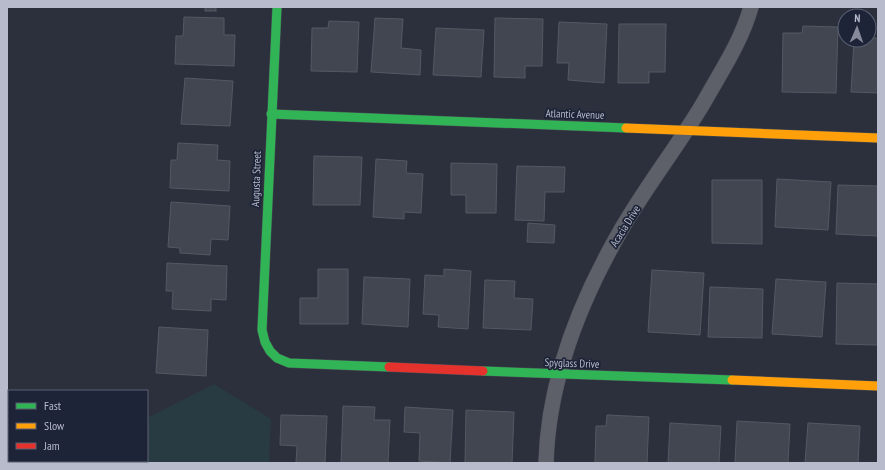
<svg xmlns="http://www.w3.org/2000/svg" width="885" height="470" font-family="'PT Sans Narrow',sans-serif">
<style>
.green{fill:#283a42}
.building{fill:#424650;stroke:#545863}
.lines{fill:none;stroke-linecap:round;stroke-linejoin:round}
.street-casing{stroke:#494d56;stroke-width:16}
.fast-casing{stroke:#494d56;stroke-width:10}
.slow-casing{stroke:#494d56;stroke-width:10}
.jam-casing{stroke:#494d56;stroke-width:10}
.street{stroke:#5d6069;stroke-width:15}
.fast{stroke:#30b455;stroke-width:9}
.slow{stroke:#ff9f0a;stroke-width:9}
.jam{stroke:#e5322d;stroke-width:9}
.labels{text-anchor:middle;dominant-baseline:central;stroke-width:3.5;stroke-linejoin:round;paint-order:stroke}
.street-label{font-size:11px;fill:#b7bbcc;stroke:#1e2437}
</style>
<rect width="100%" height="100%" fill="#2b303c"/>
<path class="green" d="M 214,384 L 271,419 L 269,463 L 136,463 L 136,461 L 147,461 L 147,418 Z"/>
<g class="building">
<rect x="205" y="7" width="11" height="4"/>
<path d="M 184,17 L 224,18 L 224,35 L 235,35 L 234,66 L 175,64 L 176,36 L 183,36 Z"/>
<path d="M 375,18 L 403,19 L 401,48 L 421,50 L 420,75 L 371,72 Z"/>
<path d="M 495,18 L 543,19 L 542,66 L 525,66 L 525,78 L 494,77 Z"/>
<path d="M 329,21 L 359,22 L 357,72 L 311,71 L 312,28 L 328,28 Z"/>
<path d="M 559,22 L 607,24 L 604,83 L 568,80 L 569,63 L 557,63 Z"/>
<path d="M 619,24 L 666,24 L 665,72 L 649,72 L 649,83 L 618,83 Z"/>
<path d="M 803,26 L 838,27 L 836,93 L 782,92 L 783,33 L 802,33 Z"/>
<path d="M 436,28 L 484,30 L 481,77 L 433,75 Z"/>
<path d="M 869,38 L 878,38 L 878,93 L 851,92 L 854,40 L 869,40 Z"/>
<path d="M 185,78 L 233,81 L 230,126 L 181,124 Z"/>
<path d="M 178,143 L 218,145 L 217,160 L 230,161 L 229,191 L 170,188 L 171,160 L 177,160 Z"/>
<path d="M 314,156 L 362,157 L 360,205 L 313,205 Z"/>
<path d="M 376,159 L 407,161 L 406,173 L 423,174 L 421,213 L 404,212 L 404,219 L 373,217 Z"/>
<path d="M 451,163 L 497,164 L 496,213 L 466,213 L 466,195 L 451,195 Z"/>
<path d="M 517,166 L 565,167 L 564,192 L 545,192 L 544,221 L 515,220 Z"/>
<path d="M 777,179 L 831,182 L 828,230 L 775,227 Z"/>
<path d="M 712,180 L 762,180 L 762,244 L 712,243 Z"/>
<path d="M 838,185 L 878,186 L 878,236 L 836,234 Z"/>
<path d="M 171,202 L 230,206 L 228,240 L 211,239 L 210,255 L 180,253 L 180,248 L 168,247 Z"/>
<path d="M 528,223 L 555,225 L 554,243 L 527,242 Z"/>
<path d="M 167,263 L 227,266 L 226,300 L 211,299 L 211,311 L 172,309 L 173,291 L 166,291 Z"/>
<path d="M 318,269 L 348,269 L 348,324 L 300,324 L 300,298 L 318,298 Z"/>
<path d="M 444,269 L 471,271 L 468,329 L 438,327 L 439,315 L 423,314 L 425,275 L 444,276 Z"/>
<path d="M 652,270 L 704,273 L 700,335 L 648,332 Z"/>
<path d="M 364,277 L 410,279 L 408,327 L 362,324 Z"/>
<path d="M 776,279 L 826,282 L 822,337 L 772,334 Z"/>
<path d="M 485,280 L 515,281 L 514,298 L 533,299 L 531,330 L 483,328 Z"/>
<path d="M 837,283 L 878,284 L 878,345 L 836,344 Z"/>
<path d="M 710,287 L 763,289 L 762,338 L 708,337 Z"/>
<path d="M 159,327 L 208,330 L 206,376 L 156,373 Z"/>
<path d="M 343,406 L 375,407 L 374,420 L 390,420 L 388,463 L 341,463 Z"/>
<path d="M 405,407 L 453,410 L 450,463 L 419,461 L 420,433 L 404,432 Z"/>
<path d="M 466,410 L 514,412 L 512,463 L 465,463 Z"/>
<path d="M 281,415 L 327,416 L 325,463 L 296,463 L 297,446 L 280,445 Z"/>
<path d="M 607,415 L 649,417 L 647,463 L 595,463 L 596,426 L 606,426 Z"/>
<path d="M 737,421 L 790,424 L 788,463 L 735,463 Z"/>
<path d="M 670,423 L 721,426 L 719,463 L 668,463 Z"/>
<path d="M 808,423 L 860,426 L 858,463 L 805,463 Z"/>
</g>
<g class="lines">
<defs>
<path id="street" d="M 546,463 C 548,383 578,306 617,237 C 643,190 677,148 704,102 C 722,70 741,42 751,7"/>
<g id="fast">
<path d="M 277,7 L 262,330 L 265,342 L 270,351 L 277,358 L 289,363 L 389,367"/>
<path d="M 271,114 L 626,128"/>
<path d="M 483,371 L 732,380"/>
</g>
<g id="slow">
<path d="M 626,128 L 878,138"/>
<path d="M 732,380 L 878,386"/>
</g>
<path id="jam" d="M 389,367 L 483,371"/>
</defs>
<use href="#street" class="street-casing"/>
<use href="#fast" class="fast-casing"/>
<use href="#slow" class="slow-casing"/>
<use href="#jam" class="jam-casing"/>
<use href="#street" class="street"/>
<use href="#fast" class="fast"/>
<use href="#slow" class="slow"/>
<use href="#jam" class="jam"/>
</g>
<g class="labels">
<g class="street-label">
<text transform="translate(575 114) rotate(2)">Atlantic Avenue</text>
<text transform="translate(256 179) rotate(-88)">Augusta Street</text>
<text transform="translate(625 226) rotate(-58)">Acacia Drive</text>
<text transform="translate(572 363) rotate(2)">Spyglass Drive</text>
</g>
</g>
<rect width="885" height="470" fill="none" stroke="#b7bbcc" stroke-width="16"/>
<rect x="8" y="390" width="140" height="72" fill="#1e2437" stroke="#5b6073"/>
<rect x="16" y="403" width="20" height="6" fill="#30b455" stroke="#5b6073"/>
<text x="44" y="410" font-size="12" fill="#b7bbcc">Fast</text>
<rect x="16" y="423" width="20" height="6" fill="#ff9f0a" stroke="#5b6073"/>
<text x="44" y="430" font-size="12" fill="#b7bbcc">Slow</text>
<rect x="16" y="443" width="20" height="6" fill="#e5322d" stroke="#5b6073"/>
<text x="44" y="450" font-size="12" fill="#b7bbcc">Jam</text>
<g transform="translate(857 28) rotate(2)"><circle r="19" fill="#1e2437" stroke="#5b6073"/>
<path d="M0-3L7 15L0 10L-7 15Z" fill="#868a9a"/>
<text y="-6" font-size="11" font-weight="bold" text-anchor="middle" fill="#b7bbcc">N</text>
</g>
</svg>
